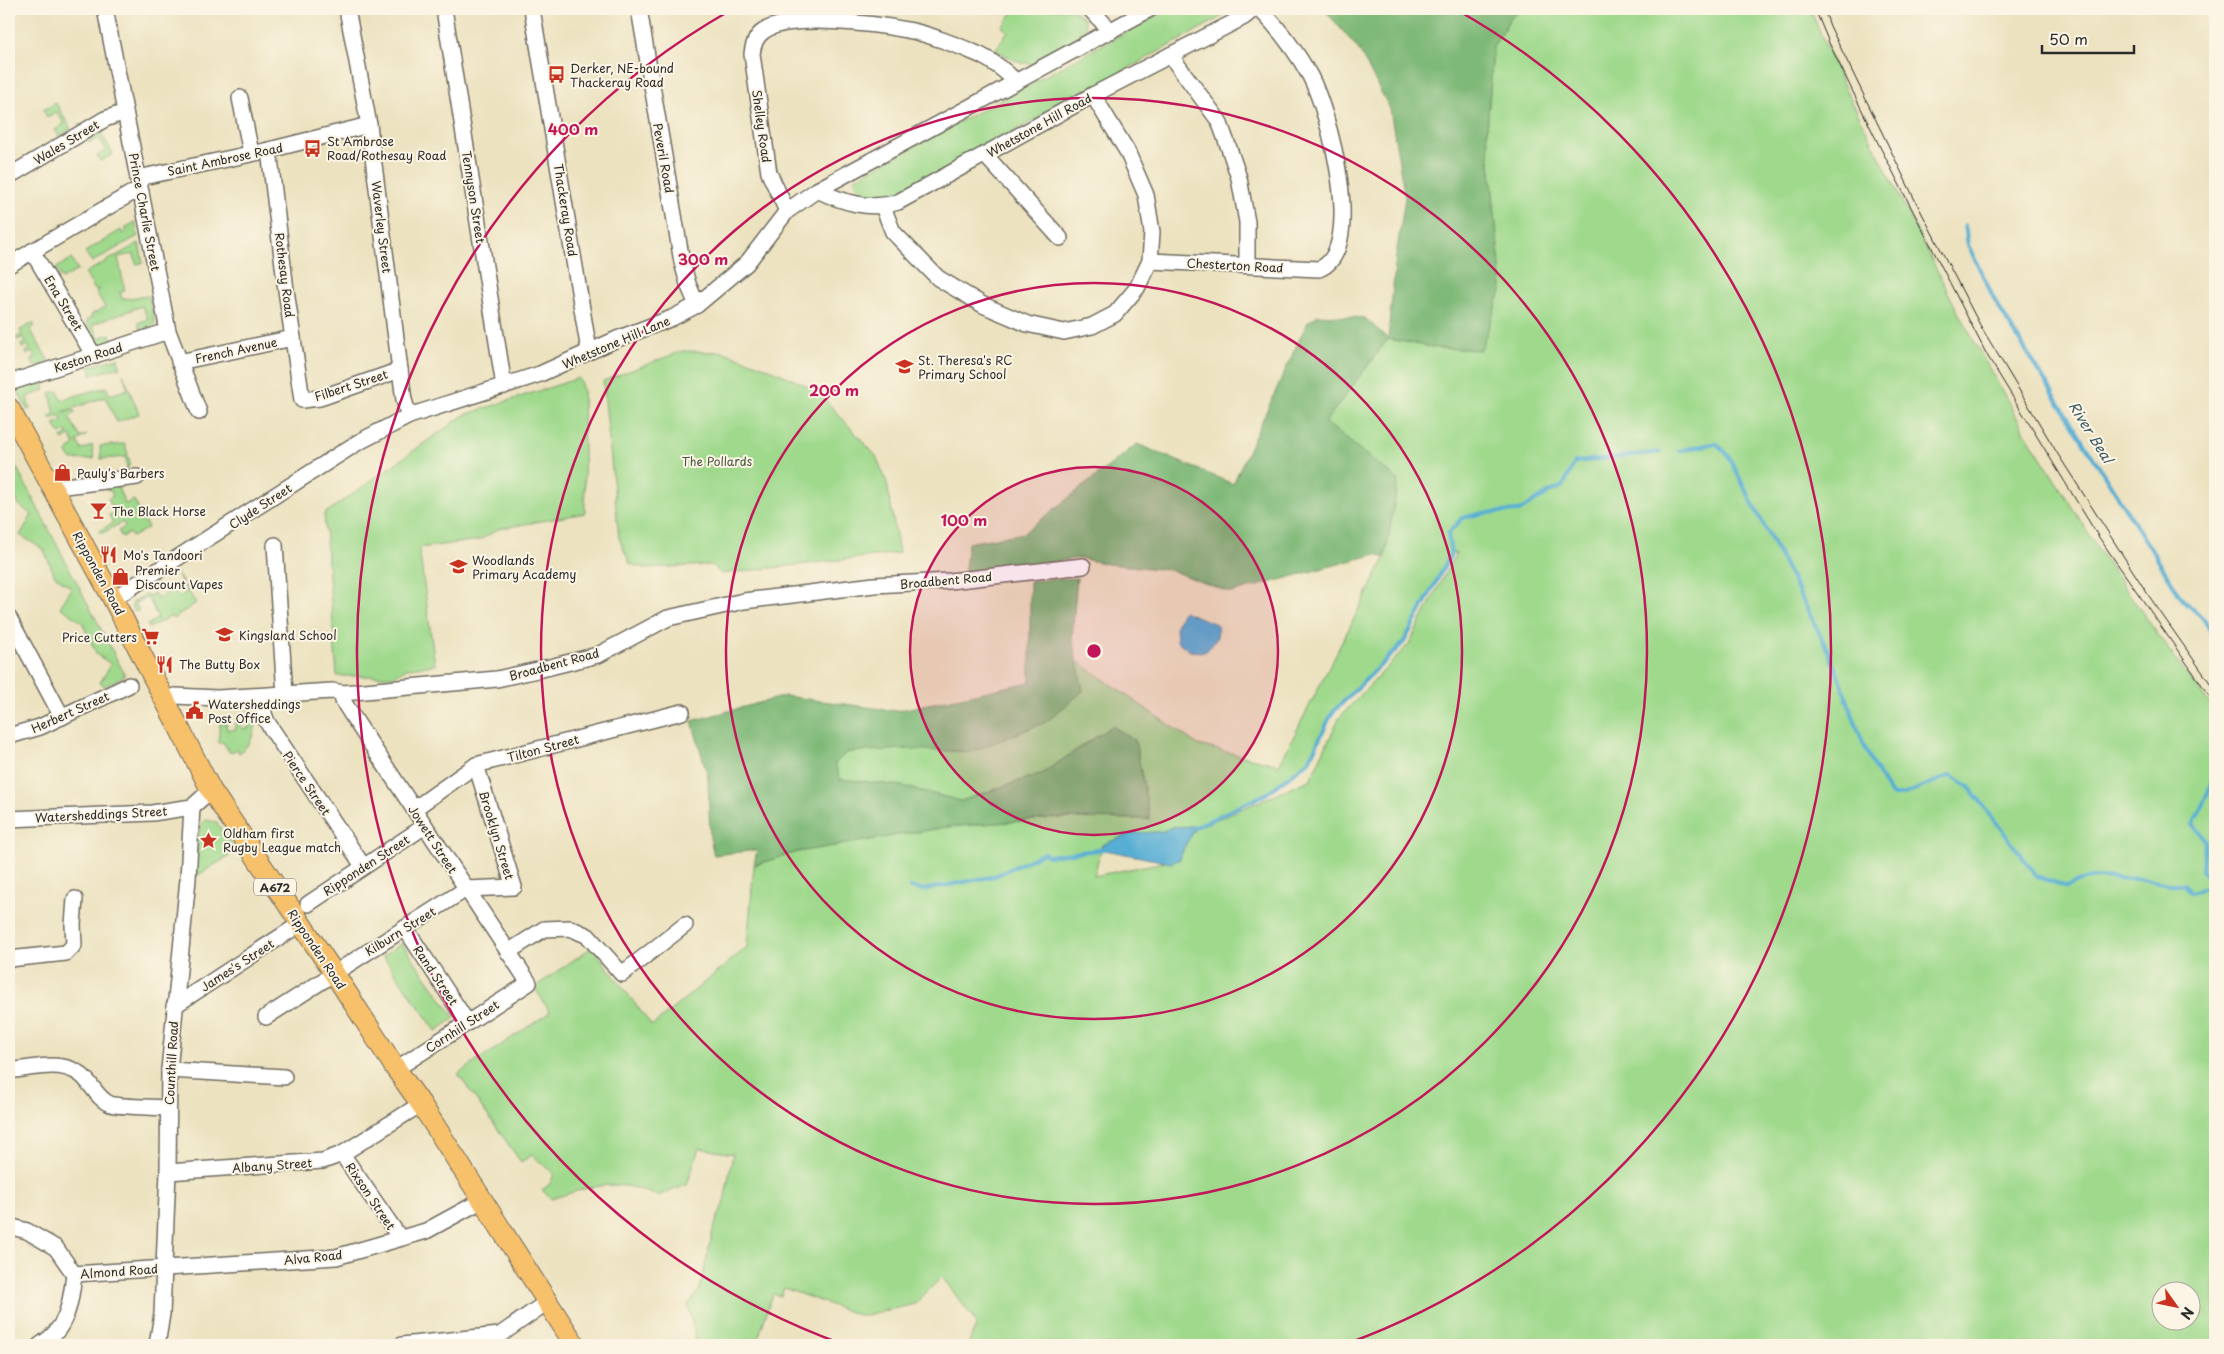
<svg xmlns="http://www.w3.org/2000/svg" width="2224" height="1354" font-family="'Playpen Sans',sans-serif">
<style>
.green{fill:#9fd98c;stroke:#65825c;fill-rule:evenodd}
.forest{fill:#7fb978;stroke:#557252}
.water{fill:#57aed4;stroke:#416c80}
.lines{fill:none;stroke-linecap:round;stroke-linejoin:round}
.stream{stroke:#57aed4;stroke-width:4}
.minor-casing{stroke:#6f6b5f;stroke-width:18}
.major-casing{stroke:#6f6b5f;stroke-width:22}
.minor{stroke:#fff;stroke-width:15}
.major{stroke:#f7c06b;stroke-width:20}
.tram{stroke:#2b2b2b;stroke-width:1}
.ring{fill:none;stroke:#c2185b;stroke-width:2.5}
.labels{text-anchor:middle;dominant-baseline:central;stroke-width:4;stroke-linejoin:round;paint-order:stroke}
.shield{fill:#fcf5e5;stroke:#6a6863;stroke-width:1}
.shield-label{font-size:11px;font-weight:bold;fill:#2b2b2b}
.poi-label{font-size:12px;fill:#2b2b2b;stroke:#fcf5e5;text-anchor:start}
.street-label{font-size:12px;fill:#2b2b2b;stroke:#fcf5e5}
.park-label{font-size:12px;fill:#485643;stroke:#fcf5e5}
.water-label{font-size:14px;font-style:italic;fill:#3a5966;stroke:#fcf5e5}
.centre{fill:#c2185b;stroke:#fcf5e5;stroke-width:2.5}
.ring-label{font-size:15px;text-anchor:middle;font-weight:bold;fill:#c2185b;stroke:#fcf5e5;stroke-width:4;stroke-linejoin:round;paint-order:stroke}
</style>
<rect width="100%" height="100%" fill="#fcf5e5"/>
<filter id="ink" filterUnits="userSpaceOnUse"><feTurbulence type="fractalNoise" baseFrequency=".02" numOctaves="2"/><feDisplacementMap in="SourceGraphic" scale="10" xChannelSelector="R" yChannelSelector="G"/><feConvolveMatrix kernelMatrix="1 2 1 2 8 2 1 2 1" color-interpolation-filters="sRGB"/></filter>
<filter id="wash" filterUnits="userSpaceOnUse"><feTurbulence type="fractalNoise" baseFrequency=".0096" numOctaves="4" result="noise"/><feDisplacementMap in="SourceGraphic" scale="20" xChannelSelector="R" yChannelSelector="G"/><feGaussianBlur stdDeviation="1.12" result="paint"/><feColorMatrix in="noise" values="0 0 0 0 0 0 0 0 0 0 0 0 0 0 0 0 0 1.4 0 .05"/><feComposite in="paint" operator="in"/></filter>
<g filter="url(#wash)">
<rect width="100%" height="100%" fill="#ece2c0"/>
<g class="green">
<path d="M 1015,9 L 1071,9 L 1084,18 L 1086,28 L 1081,36 L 1032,64 L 1021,63 L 995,50 L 1008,31 L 1002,27 Z"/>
<path d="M 1169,9 L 1225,9 L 1223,16 L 897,196 L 881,198 L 861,195 L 854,179 Z"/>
<path d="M 1522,9 L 1810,9 L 1839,76 L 1960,316 L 2025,432 L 2102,555 L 2175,659 L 2215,711 L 2215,1345 L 968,1345 L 977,1323 L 942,1277 L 915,1304 L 861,1316 L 784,1288 L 781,1296 L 773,1294 L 756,1345 L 697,1345 L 688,1305 L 700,1289 L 713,1230 L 724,1202 L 733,1154 L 699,1148 L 687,1185 L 657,1196 C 615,1177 593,1186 551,1199 L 542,1190 L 550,1184 L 554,1174 L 532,1155 L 521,1162 L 458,1074 L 550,1012 L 536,990 L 538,985 L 592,947 L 652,1026 L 747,947 L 754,865 L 797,852 L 947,827 L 1056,818 L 1150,819 L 1112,726 L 1043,773 L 961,801 L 901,786 L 840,779 L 834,763 L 847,752 L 906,749 L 1083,691 L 1077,661 L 1198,745 L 1279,765 L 1385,558 L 1398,480 L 1324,423 L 1388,339 L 1438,348 L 1481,349 L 1502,288 L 1487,132 L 1493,47 L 1510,18 ZM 1456,553 L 1409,644 L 1339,718 L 1310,780 L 1196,828 L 1184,847 L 1180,859 L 1094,876 L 1102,845 L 1133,833 L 1160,832 L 1173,827 L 1197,826 L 1266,794 L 1309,761 L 1332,713 L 1403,643 L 1451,554 ZM 2162,1292 L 2192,1292 L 2192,1322 L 2162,1322 Z"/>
<path d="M 56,103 L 71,129 L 59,136 L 55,130 L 64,124 L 57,112 L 47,117 L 43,110 Z"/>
<path d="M 100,131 L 113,154 L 100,161 L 97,156 L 106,150 L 99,138 L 89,143 L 87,139 Z"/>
<path d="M 135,222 L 138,236 L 92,262 L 85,252 L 121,230 L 123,234 L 127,231 L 125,228 Z"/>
<path d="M 139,243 L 143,263 L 136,264 L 134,254 L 118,257 L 125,291 L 120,292 L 122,299 L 149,296 L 155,324 L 141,330 L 138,323 L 148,319 L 142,306 L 93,324 L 98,338 L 110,334 L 112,341 L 100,346 L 86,321 L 92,317 L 91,315 L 105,307 L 96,292 L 99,289 L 95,290 L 85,273 Z"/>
<path d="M 71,259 L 78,270 L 62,279 L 56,268 Z"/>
<path d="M 33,323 L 35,326 L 30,329 L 48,360 L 45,364 L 35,367 L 31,360 L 35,358 L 32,352 L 27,355 L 26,352 L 30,349 L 28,345 L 22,348 L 21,345 L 26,342 L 24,337 L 18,340 L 16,338 L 22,335 L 20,330 Z"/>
<path d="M 682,351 L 724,352 L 768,368 L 816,390 L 876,456 L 887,483 L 899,553 L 721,574 L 712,565 L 644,568 L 630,564 L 619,538 L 603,381 Z"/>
<path d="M 118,358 L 120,367 L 92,375 L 89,366 Z"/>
<path d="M 123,374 L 139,414 L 117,422 L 105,397 L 63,412 L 74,410 L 75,413 L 69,417 L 80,437 L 87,435 L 77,441 L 82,450 L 92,445 L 94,459 L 72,460 L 67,453 L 69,449 L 75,445 L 70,436 L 63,440 L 61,438 L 68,434 L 66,431 L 60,434 L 54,424 L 62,420 L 60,415 L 51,419 L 49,416 L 55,414 L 50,393 L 58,391 L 61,400 L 106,387 L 110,395 L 128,389 Z"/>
<path d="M 579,378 L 583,391 L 585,513 L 498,529 L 480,540 L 419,548 L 435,665 L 407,668 L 394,676 L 337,676 L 324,514 L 464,415 Z"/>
<path d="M 42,381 L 45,390 L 27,397 L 30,409 L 27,410 L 18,391 L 21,388 Z"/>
<path d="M 125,444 L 130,463 L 127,470 L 126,457 L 101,459 L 100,446 Z"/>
<path d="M 9,453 L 125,675 L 105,686 L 100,683 L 111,664 L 97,655 L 82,622 L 60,607 L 72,588 L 55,576 L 44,550 L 20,535 L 32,515 L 19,505 L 9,486 Z"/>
<path d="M 117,485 L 125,504 L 134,500 L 148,528 L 132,537 L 129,533 L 122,537 L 118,531 L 125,527 L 123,522 L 101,534 L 99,531 L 113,523 L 109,515 L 115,512 L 108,499 L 113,496 L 110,490 L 107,491 L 106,488 Z"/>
<path d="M 176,572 L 196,603 L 173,619 L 171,616 L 149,628 L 147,625 L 158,618 L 150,601 L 149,601 L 146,597 L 135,603 L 139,610 L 135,612 L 132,606 L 134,601 L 146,594 L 148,597 L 154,593 L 158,599 L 174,589 L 179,597 L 187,592 Z"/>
<path d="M 249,709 L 257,709 C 257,725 254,743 239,753 L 237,749 L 230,753 L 223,742 L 218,743 L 220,723 L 226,723 L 227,730 L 236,729 L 236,722 L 242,722 L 242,729 L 249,728 Z"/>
<path d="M 206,820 L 216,822 L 237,851 L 195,877 C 196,865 195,826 206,820 Z"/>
<path d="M 402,943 L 455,1018 L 436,1031 L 383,956 Z"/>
</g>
<g class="forest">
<path d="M 1324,9 L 1522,9 L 1510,18 L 1493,47 L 1487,132 L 1502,288 L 1481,350 L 1438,348 L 1388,339 L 1325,422 L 1398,480 L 1385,558 L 1376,554 L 1231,593 L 1170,570 L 1108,564 L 1079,558 L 964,576 L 968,543 L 1024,533 L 1137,444 L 1233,484 L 1307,323 L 1318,315 L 1365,318 L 1388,339 L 1396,256 L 1405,198 L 1390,109 L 1359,50 Z"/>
<path d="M 1077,578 L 1072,637 L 1083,691 L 1046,722 L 971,752 L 906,749 L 847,752 L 835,764 L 840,779 L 901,786 L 961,801 L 1043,773 L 1112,726 L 1135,740 L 1150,819 L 1056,818 L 947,827 L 797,852 L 754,865 L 757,850 L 714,855 L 710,838 L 708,777 L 692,721 L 785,696 L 896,711 L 1030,682 L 1030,581 Z"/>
</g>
<g class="water">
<path d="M 1183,611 L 1216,624 C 1221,636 1214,644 1205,652 L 1190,651 L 1177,641 L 1176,626 Z"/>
<path d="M 1197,826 L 1184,847 L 1180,859 L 1171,863 L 1100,849 L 1102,845 L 1133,833 L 1160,832 L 1173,827 Z"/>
</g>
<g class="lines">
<g class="stream">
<path d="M 1965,225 L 1968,245 L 1996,303 L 2183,600 L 2205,620 L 2215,642"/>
<path d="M 1679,451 L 1716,443 L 1728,455 C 1760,520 1796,584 1827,649 C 1850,697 1859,752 1892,795 L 1902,795 L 1951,775 L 1969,787 L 2037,876 L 2067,887 L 2087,878 L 2143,879 L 2169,884 L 2184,884 L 2190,892 L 2215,886"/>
<path d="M 2215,768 L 2209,791 L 2193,825 L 2205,840 L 2203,870 L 2208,878 L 2215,879"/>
<path d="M 1193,828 L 1266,794 L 1309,761 L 1332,713 L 1404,642 L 1451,554 L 1448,534 L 1462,518 L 1484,513 L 1519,511 L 1550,492 L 1563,486 L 1575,462 L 1660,452"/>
<path d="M 910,887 L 923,890 L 995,876 L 1044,853 L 1048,856 L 1105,849"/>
</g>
</g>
</g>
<g filter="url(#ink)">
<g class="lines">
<defs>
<g id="minor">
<path d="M 105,9 L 168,331 L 199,412"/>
<path d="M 347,9 L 369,125 L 400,370 L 404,400 L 409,416"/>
<path d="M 444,9 L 504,386"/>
<path d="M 532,9 L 589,351"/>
<path d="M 639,9 L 682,262 L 688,284 L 697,305"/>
<path d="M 1090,9 L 1111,31"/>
<path d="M 1170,55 L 1219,121 L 1230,151 L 1239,178 L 1247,222 L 1247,265"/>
<path d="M 240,98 L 251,153"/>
<path d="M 269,150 L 286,290 L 302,400 L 320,398 L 400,370"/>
<path d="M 985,155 L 1060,238"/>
<path d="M 9,176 L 105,119 L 125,112"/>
<path d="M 138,178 L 269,150 L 369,125"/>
<path d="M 817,190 C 842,202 870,211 898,202 L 1093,95 L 1244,17 L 1254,9"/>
<path d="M 883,207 L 893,232 L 938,278 L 983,305 L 1027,324 L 1064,332 L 1092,326 L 1115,314 L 1137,288 L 1150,261 L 1152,232 L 1146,195 L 1127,151 L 1093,95"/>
<path d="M 787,211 L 769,173 L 752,54 C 753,45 756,36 764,31 C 789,13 877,24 907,30 C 926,33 962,47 980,55 C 994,62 1005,70 1016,82"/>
<path d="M 32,251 L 94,356"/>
<path d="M 1150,261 L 1319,269 C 1367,250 1328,110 1310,76 C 1297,52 1279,29 1260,9"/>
<path d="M 9,265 L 130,194 L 141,192"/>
<path d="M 179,362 L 293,338"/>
<path d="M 9,383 L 168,331"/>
<path d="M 54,492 L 65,486 L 137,477"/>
<path d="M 275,545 L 285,694"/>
<path d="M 113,599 L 357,443 L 409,416 L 540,374 L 617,339 L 672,318 L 697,305 L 747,263 L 787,211 L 817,190 L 1150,9"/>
<path d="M 9,618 L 62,717"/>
<path d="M 343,693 L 343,701 L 357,723 L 529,983 L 396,1069"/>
<path d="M 263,696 L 264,714 L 267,722 L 363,866"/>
<path d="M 166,700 L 175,696 L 218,698 L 332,691 L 343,693 L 497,679 L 542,669 L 598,655 L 668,618 L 744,601 L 874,585 L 950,581 L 1083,566"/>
<path d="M 9,736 L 40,727 L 129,685"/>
<path d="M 414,809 L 476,765 L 682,712"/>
<path d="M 9,819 L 152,813 L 192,807"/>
<path d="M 308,904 L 425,826"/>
<path d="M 405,928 L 467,1022"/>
<path d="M 508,952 L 544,929 L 570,928 L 588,936 L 622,974 L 685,925"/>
<path d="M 9,959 L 66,953 L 74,945 L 73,925 L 75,899"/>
<path d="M 174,1006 L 300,924"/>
<path d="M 266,1017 L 466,889 L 514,887 L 476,765"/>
<path d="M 169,1070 L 284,1077"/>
<path d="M 9,1071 C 36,1068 69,1057 88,1082 C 95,1090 100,1100 110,1104 C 119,1107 155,1107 168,1108"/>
<path d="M 342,1154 L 400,1238"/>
<path d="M 168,1172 L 323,1161 L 342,1154 L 421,1104"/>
<path d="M 9,1226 L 27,1231 L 56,1248 L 74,1274"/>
<path d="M 74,1274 L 336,1257 L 426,1231 L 481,1201"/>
<path d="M 40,1345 C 67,1330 71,1303 74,1274"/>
<path d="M 157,1345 L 162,1314 L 168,1172 L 169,1070 L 188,879 L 192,807 L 211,790"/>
<path d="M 402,1345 L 500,1335 L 547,1302"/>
</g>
<path id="major" d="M 9,408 L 113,599 L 211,790 L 334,973 L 396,1069 L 421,1104 L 575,1345"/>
</defs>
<use href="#minor" class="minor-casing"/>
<use href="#major" class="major-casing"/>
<use href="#minor" class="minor"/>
<use href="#major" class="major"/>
<g class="tram">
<path d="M 1815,9 L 1830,45 L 1877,141 L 1987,355 L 2098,536 L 2215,704"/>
<path d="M 1824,9 L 1830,26 L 1915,200 L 1980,325 L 2059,456 L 2149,596 L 2215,690"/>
</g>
</g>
</g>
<circle cx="1094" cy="651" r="184" fill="#c2185b" fill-opacity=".12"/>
<g class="ring">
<circle cx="1094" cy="651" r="184"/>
<circle cx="1094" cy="651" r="368"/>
<circle cx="1094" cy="651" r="553"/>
<path d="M842 1344A737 737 0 0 1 731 10M1457 10A737 737 0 0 1 1346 1344"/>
</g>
<defs>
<symbol id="bus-bare" viewBox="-9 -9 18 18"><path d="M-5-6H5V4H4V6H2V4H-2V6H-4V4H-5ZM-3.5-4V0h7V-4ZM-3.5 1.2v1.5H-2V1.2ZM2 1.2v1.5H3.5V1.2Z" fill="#c8321e" stroke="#fcf5e5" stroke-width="2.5" paint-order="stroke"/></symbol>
<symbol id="school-bare" viewBox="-9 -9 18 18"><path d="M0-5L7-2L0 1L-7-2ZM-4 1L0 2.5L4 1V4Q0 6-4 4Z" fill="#c8321e" stroke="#fcf5e5" stroke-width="2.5" paint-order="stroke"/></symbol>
<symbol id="shop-bare" viewBox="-9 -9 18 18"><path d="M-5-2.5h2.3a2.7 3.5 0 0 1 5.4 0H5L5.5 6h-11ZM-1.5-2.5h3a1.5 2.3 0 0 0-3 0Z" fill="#c8321e" stroke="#fcf5e5" stroke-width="2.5" paint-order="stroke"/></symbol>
<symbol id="bar-bare" viewBox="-9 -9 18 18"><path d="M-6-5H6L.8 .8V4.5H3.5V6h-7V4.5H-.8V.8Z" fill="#c8321e" stroke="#fcf5e5" stroke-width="2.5" paint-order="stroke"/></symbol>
<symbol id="restaurant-bare" viewBox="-9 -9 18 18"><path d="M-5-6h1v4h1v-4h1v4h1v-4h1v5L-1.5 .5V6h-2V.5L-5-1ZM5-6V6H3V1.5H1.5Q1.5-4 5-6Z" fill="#c8321e" stroke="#fcf5e5" stroke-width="2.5" paint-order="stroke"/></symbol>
<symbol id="supermarket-bare" viewBox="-9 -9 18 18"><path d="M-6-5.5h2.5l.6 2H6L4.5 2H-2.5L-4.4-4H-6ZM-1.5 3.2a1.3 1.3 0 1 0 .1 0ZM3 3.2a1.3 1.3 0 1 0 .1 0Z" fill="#c8321e" stroke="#fcf5e5" stroke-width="2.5" paint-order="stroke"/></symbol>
<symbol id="civic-bare" viewBox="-9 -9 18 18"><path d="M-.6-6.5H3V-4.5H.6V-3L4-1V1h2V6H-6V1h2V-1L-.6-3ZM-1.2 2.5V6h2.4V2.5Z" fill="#c8321e" stroke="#fcf5e5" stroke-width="2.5" paint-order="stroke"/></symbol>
<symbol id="sight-bare" viewBox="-9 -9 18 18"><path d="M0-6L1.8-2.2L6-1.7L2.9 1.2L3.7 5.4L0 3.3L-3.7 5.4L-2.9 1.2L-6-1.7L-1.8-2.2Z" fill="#c8321e" stroke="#fcf5e5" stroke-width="2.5" paint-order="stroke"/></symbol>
</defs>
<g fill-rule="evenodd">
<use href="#bus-bare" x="544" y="62" width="25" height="25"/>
<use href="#bus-bare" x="300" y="136" width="25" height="25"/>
<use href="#school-bare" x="892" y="354" width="25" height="25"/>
<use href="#shop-bare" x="50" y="460" width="25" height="25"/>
<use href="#bar-bare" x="86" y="498" width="25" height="25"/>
<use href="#restaurant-bare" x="96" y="542" width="25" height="25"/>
<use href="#school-bare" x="446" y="554" width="25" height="25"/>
<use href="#shop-bare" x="108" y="564" width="25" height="25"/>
<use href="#school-bare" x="212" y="622" width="25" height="25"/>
<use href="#supermarket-bare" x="138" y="624" width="25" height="25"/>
<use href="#restaurant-bare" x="152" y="652" width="25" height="25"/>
<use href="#civic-bare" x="182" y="698" width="25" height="25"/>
<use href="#sight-bare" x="196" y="828" width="25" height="25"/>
</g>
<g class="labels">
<rect class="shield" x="254" y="878.5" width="42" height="17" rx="4"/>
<g class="shield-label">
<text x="275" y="887">A672</text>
</g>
<g class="poi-label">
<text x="570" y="68">Derker, NE-bound<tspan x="570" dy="14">Thackeray Road</tspan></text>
<text x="327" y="141">St Ambrose<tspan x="327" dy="14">Road/Rothesay Road</tspan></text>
<text x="918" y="360">St. Theresa's RC<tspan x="918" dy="14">Primary School</tspan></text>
<text x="77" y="473">Pauly's Barbers</text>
<text x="112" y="511">The Black Horse</text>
<text x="123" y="555">Mo's Tandoori</text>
<text x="472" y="560">Woodlands<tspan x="472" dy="14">Primary Academy</tspan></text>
<text x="135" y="570">Premier<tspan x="135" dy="14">Discount Vapes</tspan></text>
<text x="239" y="635">Kingsland School</text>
<text x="137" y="637" text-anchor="end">Price Cutters</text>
<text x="179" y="664">The Butty Box</text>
<text x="208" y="704">Watersheddings<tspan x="208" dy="14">Post Office</tspan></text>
<text x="223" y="833">Oldham first<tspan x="223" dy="14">Rugby League match</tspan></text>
</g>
<g class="street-label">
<text transform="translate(1039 125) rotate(-29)">Whetstone Hill Road</text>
<text transform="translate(762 126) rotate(82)">Shelley Road</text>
<text transform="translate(66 142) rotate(-31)">Wales Street</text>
<text transform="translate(664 158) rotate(80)">Peveril Road</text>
<text transform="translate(225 159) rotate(-12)">Saint Ambrose Road</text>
<text transform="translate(474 197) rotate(81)">Tennyson Street</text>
<text transform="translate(566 210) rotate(81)">Thackeray Road</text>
<text transform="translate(145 212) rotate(79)">Prince Charlie Street</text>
<text transform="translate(382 227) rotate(83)">Waverley Street</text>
<text transform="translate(1235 265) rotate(3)">Chesterton Road</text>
<text transform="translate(285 275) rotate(83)">Rothesay Road</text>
<text transform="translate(64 303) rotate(59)">Ena Street</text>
<text transform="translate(616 342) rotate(-23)">Whetstone Hill Lane</text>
<text transform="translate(236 350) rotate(-12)">French Avenue</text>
<text transform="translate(88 357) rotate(-18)">Keston Road</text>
<text transform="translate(351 385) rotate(-18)">Filbert Street</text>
<text transform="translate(260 506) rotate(-33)">Clyde Street</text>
<text transform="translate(99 573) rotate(61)">Ripponden Road</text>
<text transform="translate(946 580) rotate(-5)">Broadbent Road</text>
<text transform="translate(554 664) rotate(-15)">Broadbent Road</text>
<text transform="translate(70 712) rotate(-24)">Herbert Street</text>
<text transform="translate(543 748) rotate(-15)">Tilton Street</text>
<text transform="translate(307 783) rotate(56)">Pierce Street</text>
<text transform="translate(101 814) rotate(-3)">Watersheddings Street</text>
<text transform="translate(497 835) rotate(73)">Brooklyn Street</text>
<text transform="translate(433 839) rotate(57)">Jowett Street</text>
<text transform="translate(366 865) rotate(-33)">Ripponden Street</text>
<text transform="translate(400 931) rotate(-32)">Kilburn Street</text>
<text transform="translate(317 949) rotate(56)">Ripponden Road</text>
<text transform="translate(237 965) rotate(-33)">James's Street</text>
<text transform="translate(436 975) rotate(56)">Rand Street</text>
<text transform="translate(462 1026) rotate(-33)">Cornhill Street</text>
<text transform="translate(171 1063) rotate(-87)">Counthill Road</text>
<text transform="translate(272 1165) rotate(-4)">Albany Street</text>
<text transform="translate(371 1196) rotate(56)">Rixson Street</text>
<text transform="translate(313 1257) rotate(-6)">Alva Road</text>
<text transform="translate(119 1271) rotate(-4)">Almond Road</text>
</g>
<g class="park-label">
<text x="717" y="461">The Pollards</text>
</g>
<g class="water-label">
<text transform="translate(2091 432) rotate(58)">River Beal</text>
</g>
</g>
<circle cx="1094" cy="651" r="8" class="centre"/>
<g class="ring-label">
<text x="573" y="135">400 m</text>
<text x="703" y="265">300 m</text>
<text x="834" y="396">200 m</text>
<text x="964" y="526">100 m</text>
</g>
<rect width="2224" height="1354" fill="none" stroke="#fcf5e5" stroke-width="30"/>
<g transform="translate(2176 1306) rotate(123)"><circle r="24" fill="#fcf5e5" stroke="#a8a49b"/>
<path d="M0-4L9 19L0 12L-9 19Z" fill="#c8321e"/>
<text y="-8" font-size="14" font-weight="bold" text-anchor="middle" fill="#2b2b2b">N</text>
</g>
<path d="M2042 45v8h92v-8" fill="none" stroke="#2b2b2b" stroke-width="2.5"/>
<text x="2049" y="45" font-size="15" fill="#2b2b2b" stroke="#fcf5e5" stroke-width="4" paint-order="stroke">50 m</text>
</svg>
